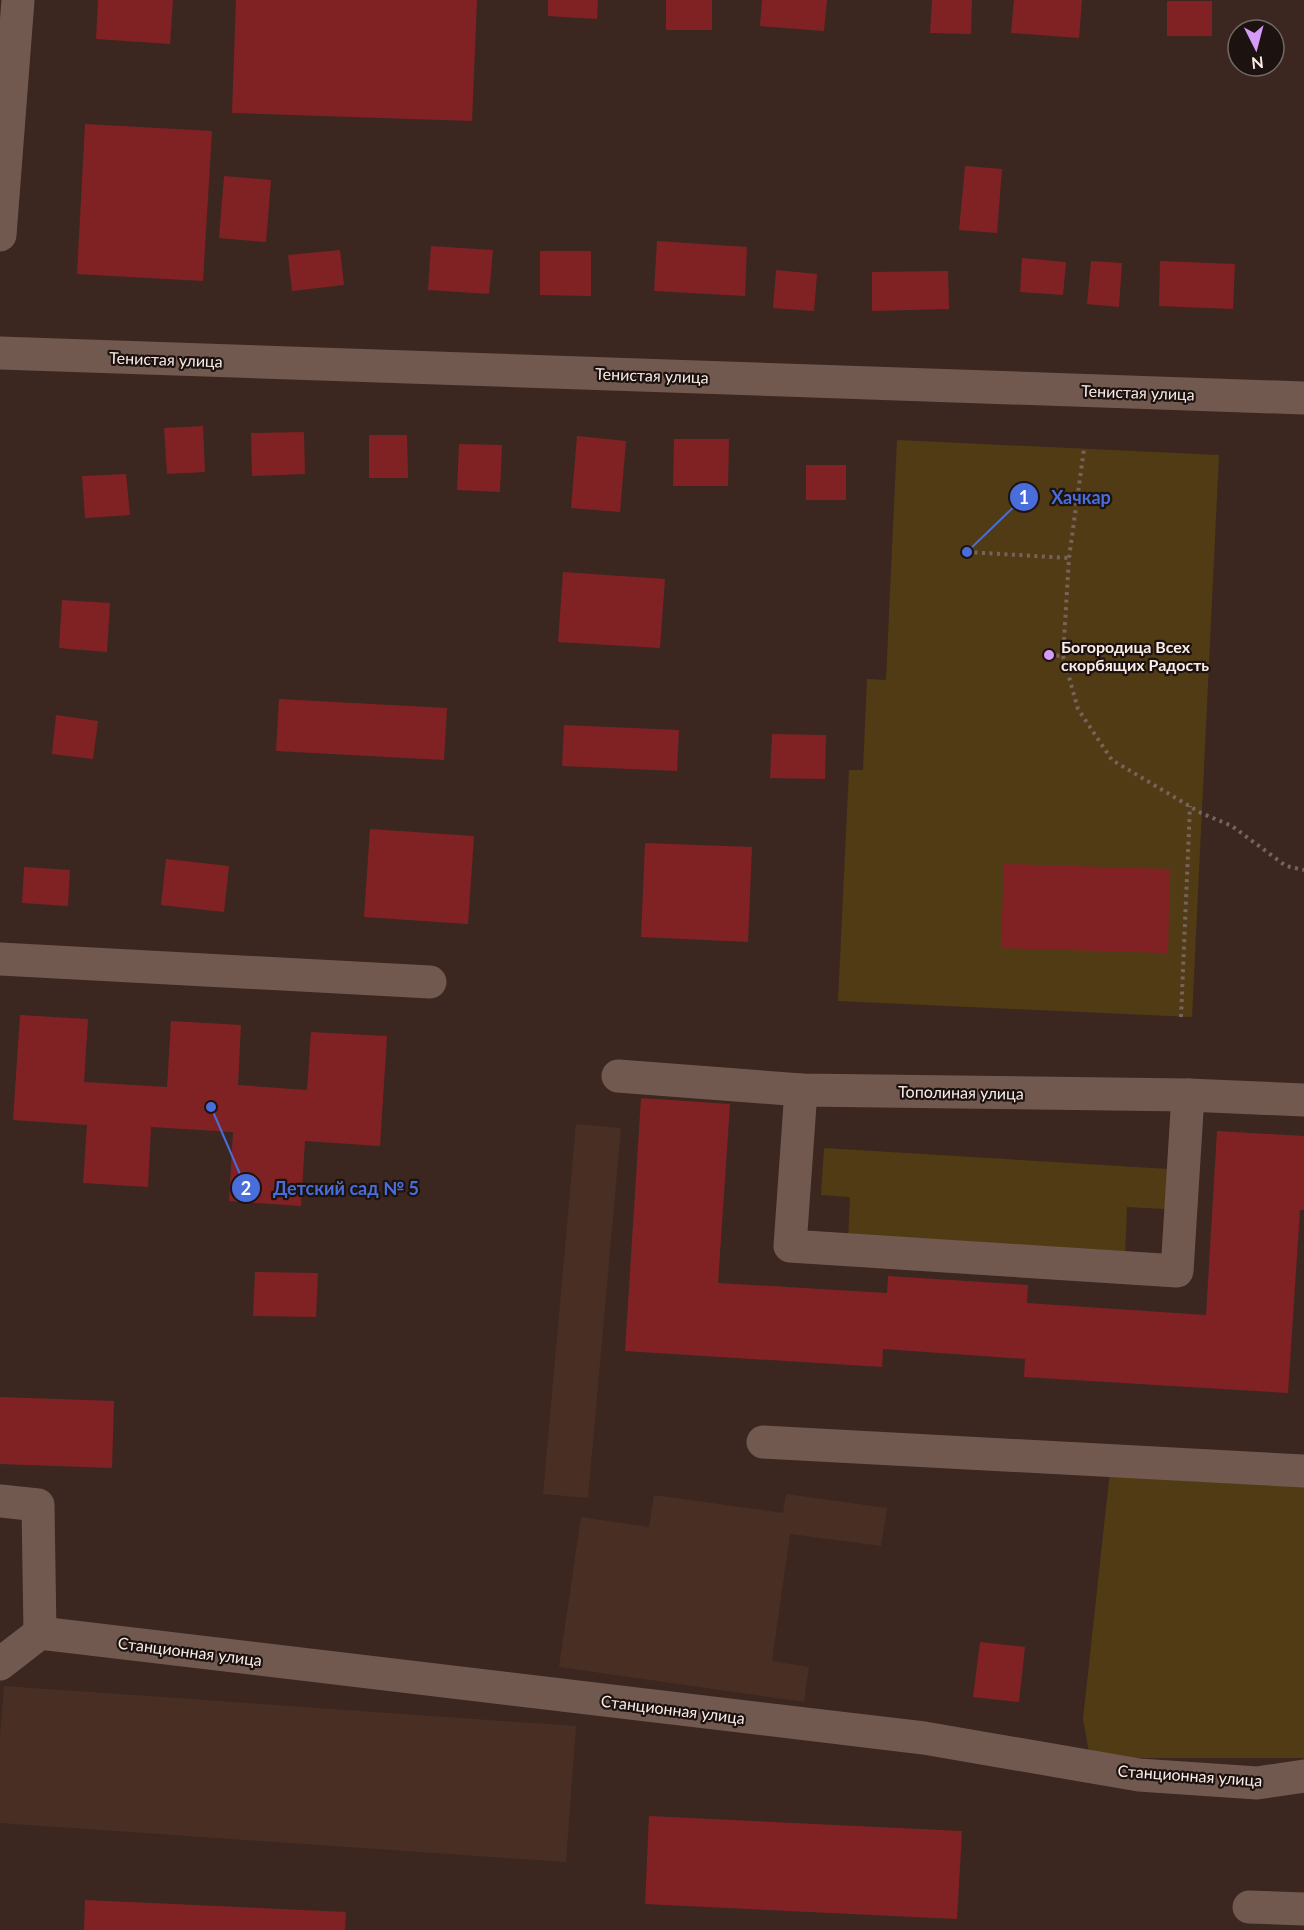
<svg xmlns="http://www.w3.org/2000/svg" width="1304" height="1930" font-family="Lato,sans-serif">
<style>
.built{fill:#492e24}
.green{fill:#513b14}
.building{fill:#802224}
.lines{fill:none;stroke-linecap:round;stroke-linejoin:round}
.path{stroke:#76635c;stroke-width:4;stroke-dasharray:3 4.5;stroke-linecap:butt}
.minor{stroke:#715950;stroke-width:33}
.poi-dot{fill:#d69bfa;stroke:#1c120f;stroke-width:2}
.labels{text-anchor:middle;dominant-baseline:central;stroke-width:4.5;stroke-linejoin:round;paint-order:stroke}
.street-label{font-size:16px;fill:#faece6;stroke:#1c120f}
.poi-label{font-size:16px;font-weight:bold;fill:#faece6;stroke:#1c120f;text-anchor:start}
.leader{fill:none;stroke:#496edb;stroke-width:2}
.callout-dot{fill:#496edb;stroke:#1c120f;stroke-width:2}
.mark-label{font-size:18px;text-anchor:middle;font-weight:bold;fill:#fff}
.callout-label{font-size:18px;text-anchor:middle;font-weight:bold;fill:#496edb;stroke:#1c120f;stroke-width:4.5;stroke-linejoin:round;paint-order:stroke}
</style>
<rect width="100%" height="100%" fill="#3b271f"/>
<g class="built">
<path d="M 576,1124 L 621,1128 L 588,1498 L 543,1494 Z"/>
<path d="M 786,1494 L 887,1508 L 881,1546 L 790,1534 L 772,1661 L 809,1667 L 804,1702 L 559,1667 L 581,1517 L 649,1527 L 654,1495 L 783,1513 Z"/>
<path d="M 4,1686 L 576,1726 L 566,1862 L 0,1823 L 0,1736 Z"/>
</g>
<g class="green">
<path d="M 897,440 L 1219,455 L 1192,1017 L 838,1001 L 849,770 L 863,770 L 867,679 L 886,680 Z"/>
<path d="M 824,1148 L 1168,1169 L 1165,1209 L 1127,1207 L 1125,1256 L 848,1240 L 850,1197 L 821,1195 Z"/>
<path d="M 1110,1471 L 1304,1483 L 1304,1758 L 1090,1758 L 1083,1719 Z"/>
</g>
<g class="building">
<path d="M 98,0 L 173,0 L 170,44 L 96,39 Z"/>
<path d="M 236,0 L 477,0 L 472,121 L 232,113 Z"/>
<path d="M 548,0 L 598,0 L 597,19 L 548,16 Z"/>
<rect x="666" y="0" width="46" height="30"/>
<path d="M 762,0 L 827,0 L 824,31 L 760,26 Z"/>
<path d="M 932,0 L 972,0 L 971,34 L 930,33 Z"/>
<path d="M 1014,0 L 1082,0 L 1079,38 L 1011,33 Z"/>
<rect x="1167" y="1" width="45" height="35"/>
<path d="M 85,124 L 212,131 L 203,281 L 77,274 Z"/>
<path d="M 965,166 L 1002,169 L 997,233 L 959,230 Z"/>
<path d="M 224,176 L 271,180 L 266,242 L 219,238 Z"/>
<path d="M 657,241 L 747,247 L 745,296 L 654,291 Z"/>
<path d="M 431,246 L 493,250 L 489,294 L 428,290 Z"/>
<path d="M 340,250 L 344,285 L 292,291 L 288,255 Z"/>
<path d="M 540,251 L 591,251 L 591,296 L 540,295 Z"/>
<path d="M 1022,258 L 1066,262 L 1063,295 L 1020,292 Z"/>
<path d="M 1091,261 L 1122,263 L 1119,307 L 1087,304 Z"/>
<path d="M 1160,261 L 1235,264 L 1233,309 L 1159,306 Z"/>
<path d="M 776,270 L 817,274 L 814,311 L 773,308 Z"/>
<path d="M 948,271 L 949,309 L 872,311 L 872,272 Z"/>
<path d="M 203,426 L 205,472 L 167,474 L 164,428 Z"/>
<path d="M 304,432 L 305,474 L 252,476 L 251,433 Z"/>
<path d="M 369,435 L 407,435 L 408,478 L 369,478 Z"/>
<path d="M 577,436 L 626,441 L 620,512 L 571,508 Z"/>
<path d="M 674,439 L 729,439 L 728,486 L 673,486 Z"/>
<path d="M 459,444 L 502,445 L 500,492 L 457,490 Z"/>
<rect x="806" y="465" width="40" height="35"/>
<path d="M 126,474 L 130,515 L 85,518 L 82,476 Z"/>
<path d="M 563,572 L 665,579 L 660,648 L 558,642 Z"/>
<path d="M 62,600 L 110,603 L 107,652 L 59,648 Z"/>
<path d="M 279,699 L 447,708 L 444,760 L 276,751 Z"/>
<path d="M 56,715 L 98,721 L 93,759 L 52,754 Z"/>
<path d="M 564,725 L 679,730 L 677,771 L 562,766 Z"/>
<path d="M 772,734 L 826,735 L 825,779 L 770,778 Z"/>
<path d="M 370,829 L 474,836 L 468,924 L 364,917 Z"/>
<path d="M 645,843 L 752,847 L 748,942 L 641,937 Z"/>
<path d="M 166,859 L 229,866 L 224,912 L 161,905 Z"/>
<path d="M 1004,864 L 1170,869 L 1168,953 L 1001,948 Z"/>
<path d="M 24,867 L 70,870 L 68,906 L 22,903 Z"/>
<path d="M 20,1015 L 88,1019 L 84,1082 L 167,1087 L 171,1021 L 241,1025 L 238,1085 L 307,1090 L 311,1032 L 387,1036 L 380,1146 L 305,1141 L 301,1206 L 229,1201 L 233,1132 L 151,1127 L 148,1187 L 83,1183 L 87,1125 L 13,1120 Z"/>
<path d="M 641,1098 L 730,1104 L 718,1283 L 887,1293 L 888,1276 L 1028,1285 L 1027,1303 L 1206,1315 L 1217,1131 L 1304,1136 L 1304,1210 L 1300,1210 L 1288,1393 L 1024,1377 L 1025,1359 L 883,1349 L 882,1367 L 625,1351 Z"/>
<path d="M 255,1272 L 318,1273 L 316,1317 L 253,1316 Z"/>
<path d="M 0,1397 L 114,1401 L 112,1468 L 0,1464 Z"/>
<path d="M 980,1642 L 1025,1647 L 1019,1702 L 973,1697 Z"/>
<path d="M 649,1816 L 962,1831 L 957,1919 L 645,1904 Z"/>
<path d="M 85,1900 L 346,1912 L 345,1930 L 84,1930 Z"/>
</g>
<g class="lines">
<g class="path">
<path d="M 967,552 L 1069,558"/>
<path d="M 1049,655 L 1063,656 L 1069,558 L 1084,449"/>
<path d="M 1063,656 L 1078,709 L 1112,760 L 1201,813 L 1232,826 L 1286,866 L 1304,870"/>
<path d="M 1181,1017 L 1190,806"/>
</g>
<g class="minor">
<path d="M 0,235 L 18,0"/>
<path d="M 0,353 L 1304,398"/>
<path d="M 0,959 L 430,982"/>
<path d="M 618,1076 L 801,1090 L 1188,1095 L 1304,1100"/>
<path d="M 801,1090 L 790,1246 L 1177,1271 L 1188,1095"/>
<path d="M 763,1442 L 1304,1471"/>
<path d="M 0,1501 L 38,1505 L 40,1633"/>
<path d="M 40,1633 L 924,1738 L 1139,1775 L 1257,1783 L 1304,1776"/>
<path d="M 0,1664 L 40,1633"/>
<path d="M 1249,1907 L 1304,1909"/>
</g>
</g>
<circle class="poi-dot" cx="1049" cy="655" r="6"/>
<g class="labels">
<g class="street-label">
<text transform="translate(166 359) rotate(2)">Тенистая улица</text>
<text transform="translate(652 375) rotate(2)">Тенистая улица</text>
<text transform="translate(1138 392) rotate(2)">Тенистая улица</text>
<text transform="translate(961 1092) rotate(1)">Тополиная улица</text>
<text transform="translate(190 1651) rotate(7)">Станционная улица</text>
<text transform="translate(673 1709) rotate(7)">Станционная улица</text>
<text transform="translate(1190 1775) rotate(4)">Станционная улица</text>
</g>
<g class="poi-label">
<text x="1061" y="646">Богородица Всех<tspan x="1061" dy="18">скорбящих Радость</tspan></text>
</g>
</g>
<path class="leader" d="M967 552L1024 497M211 1107L246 1188"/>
<g class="callout-dot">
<circle cx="967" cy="552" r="6"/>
<circle cx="211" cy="1107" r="6"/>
<circle cx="1024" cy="497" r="15"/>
<circle cx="246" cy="1188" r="15"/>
</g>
<g class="mark-label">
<text x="1024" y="504">1</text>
<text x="246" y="1195">2</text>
</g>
<g class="callout-label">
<text x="1081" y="504">Хачкар</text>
<text x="346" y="1195">Детский сад № 5</text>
</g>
<g transform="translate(1256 48) rotate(174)"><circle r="28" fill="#1c120f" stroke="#756965" stroke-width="1.5"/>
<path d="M0-4.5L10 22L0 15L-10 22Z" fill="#d69bfa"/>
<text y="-9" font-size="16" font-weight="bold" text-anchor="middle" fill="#faece6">N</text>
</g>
</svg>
